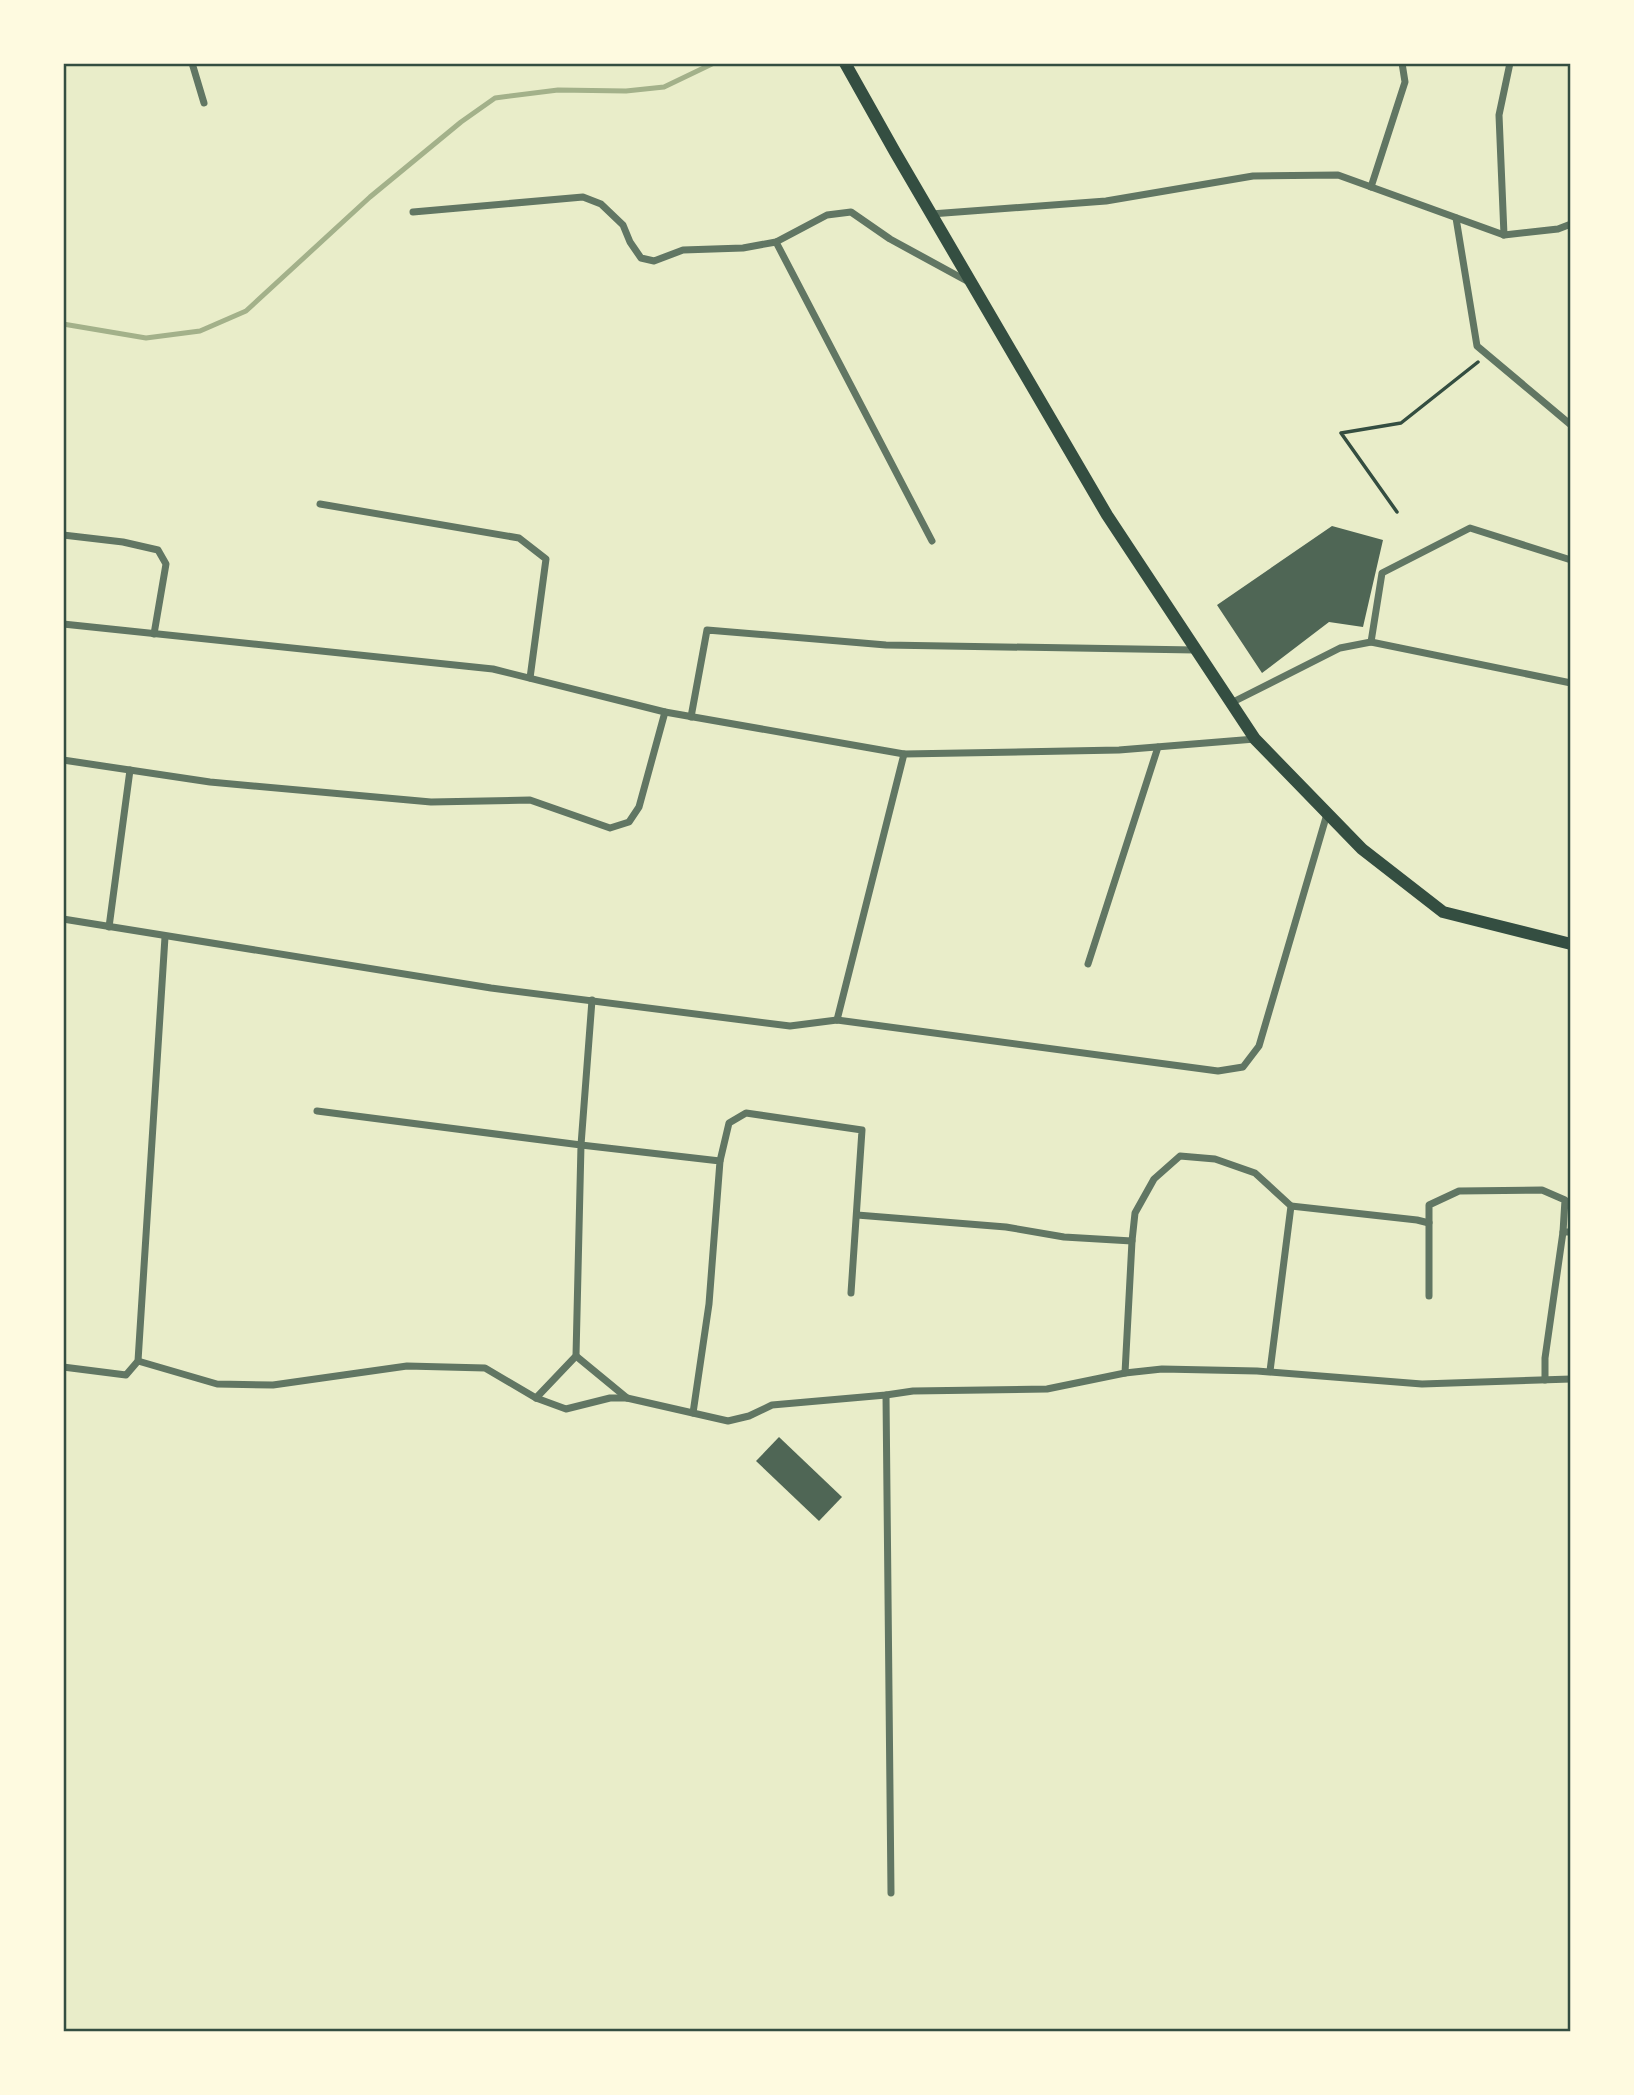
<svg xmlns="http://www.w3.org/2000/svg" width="1634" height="2095" font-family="Commissioner,sans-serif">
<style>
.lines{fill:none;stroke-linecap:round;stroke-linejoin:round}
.stream{stroke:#a3b18a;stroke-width:5}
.building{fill:#4f6655}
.path{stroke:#344e41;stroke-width:3.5}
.minor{stroke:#617663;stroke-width:7}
.secondary{stroke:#344e41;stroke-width:12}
.neatline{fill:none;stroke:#344e41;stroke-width:2.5}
</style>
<rect width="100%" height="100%" fill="#e9edc9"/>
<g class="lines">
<path class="stream" d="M 63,324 L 146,338 L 200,331 L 246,311 L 370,197 L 461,122 L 495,98 L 558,90 L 626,91 L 664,87 L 714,63"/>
</g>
<g class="building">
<path d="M 1332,526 L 1383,540 L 1363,627 L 1329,622 L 1262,673 L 1217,605 Z"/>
<path d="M 779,1437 L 842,1497 L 819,1521 L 756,1461 Z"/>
</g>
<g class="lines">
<path class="path" d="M 1397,512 L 1341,433 L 1401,423 L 1478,362"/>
<g class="minor">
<path d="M 192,63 L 204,103"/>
<path d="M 1371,187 L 1405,82 L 1402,63"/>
<path d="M 413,212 L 583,197 L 601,204 L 623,225 L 630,242 L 641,258 L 654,261 L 683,250 L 743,248 L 776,242 L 827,215 L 851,212 L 890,239 L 967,281"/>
<path d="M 931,214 L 1106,201 L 1253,176 L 1338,175 L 1504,235 L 1558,229 L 1571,224"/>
<path d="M 1456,218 L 1477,346 L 1571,425"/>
<path d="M 1504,235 L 1499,115 L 1510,63"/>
<path d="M 776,242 L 932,541"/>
<path d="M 320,504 L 519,538 L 546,559 L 530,678"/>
<path d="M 63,535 L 123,542 L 158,550 L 166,564 L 154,634"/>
<path d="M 63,624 L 493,669 L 665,712 L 904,754 L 1119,750 L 1255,739"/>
<path d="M 1371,642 L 1382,573 L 1470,528 L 1571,560"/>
<path d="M 1231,703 L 1340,648 L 1371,642 L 1571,683"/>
<path d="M 691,717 L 707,630 L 886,645 L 1195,650"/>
<path d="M 63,760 L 210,782 L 431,802 L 530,800 L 610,828 L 629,822 L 639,807 L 665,712"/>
<path d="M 63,919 L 491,988 L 790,1026 L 837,1020 L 1218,1071 L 1243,1067 L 1259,1046 L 1327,814"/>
<path d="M 109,927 L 130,770"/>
<path d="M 1088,964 L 1158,747"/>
<path d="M 592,1000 L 581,1145 L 720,1161 L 709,1304 L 693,1413"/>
<path d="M 837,1020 L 904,754"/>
<path d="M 317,1111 L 581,1145 L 576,1356 L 536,1398"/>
<path d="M 720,1161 L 729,1123 L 746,1113 L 862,1130 L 851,1293"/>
<path d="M 1291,1206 L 1417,1220 L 1429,1223"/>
<path d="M 857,1215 L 1006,1227 L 1064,1237 L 1132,1241 L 1135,1213 L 1154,1179 L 1180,1156 L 1215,1159 L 1255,1173 L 1291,1206 L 1270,1371"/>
<path d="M 1429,1296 L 1429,1205 L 1459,1191 L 1542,1190 L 1565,1200 L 1563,1232"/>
<path d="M 576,1356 L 627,1398"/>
<path d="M 138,1361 L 217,1384 L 273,1385 L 407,1366 L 485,1368 L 536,1398 L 566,1409 L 610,1398 L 627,1398 L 728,1421 L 749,1416 L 772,1405 L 886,1395 L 913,1391 L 1047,1389 L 1125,1373 L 1162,1369 L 1257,1371 L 1422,1384 L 1571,1379"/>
<path d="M 63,1367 L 126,1375 L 138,1361 L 165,937"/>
<path d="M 1125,1373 L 1132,1241"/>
<path d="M 1545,1380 L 1545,1358 L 1563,1232 L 1571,1232"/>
<path d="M 886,1395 L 891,1893"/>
</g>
<path class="secondary" d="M 845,63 L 895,152 L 1107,515 L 1255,739 L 1362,849 L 1443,912 L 1571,944"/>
</g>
<rect width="1634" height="2095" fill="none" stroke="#fefae0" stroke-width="130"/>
<rect x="65" y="65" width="1504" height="1965" class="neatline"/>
</svg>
